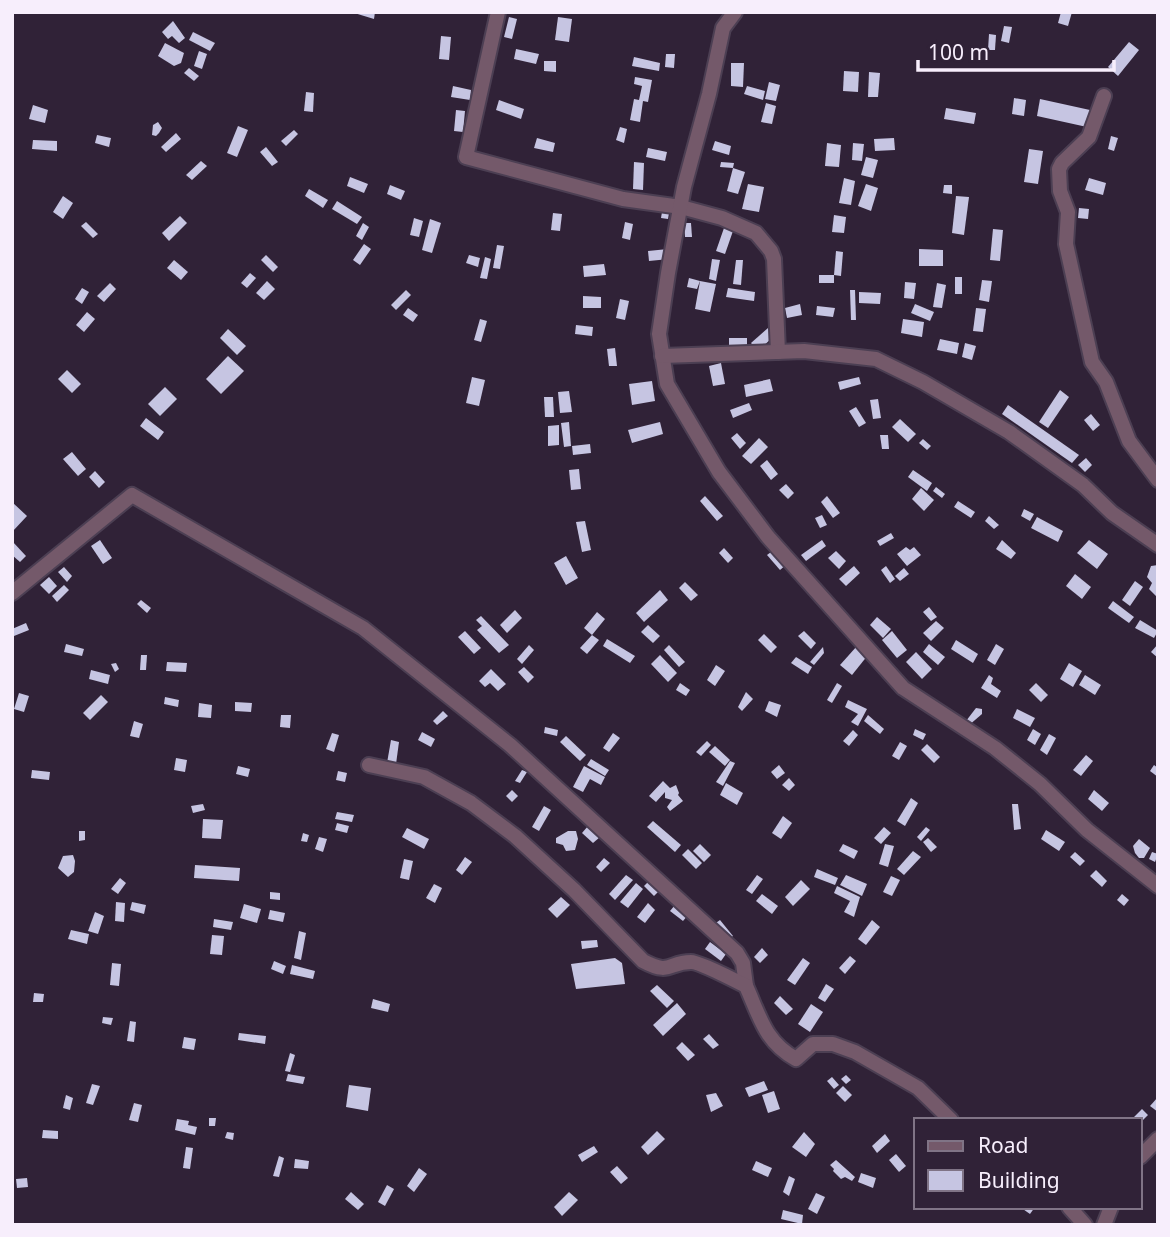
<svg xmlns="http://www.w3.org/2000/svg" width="1170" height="1237" font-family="'Noto Sans',sans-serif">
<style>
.building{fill:#c6c5e2}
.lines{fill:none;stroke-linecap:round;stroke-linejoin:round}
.street-casing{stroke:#4c3f53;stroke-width:18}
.street{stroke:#74596a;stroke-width:14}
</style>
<rect width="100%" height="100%" fill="#302237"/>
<g class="building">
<path d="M 351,12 L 375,12 L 374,19 Z"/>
<path d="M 1061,12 L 1072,12 L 1068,26 L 1058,23 Z"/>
<path d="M 509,17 L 517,19 L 512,39 L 504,37 Z"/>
<path d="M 558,17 L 572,19 L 569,42 L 555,40 Z"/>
<path d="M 173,21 L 185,38 L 179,43 L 172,36 L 168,39 L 162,32 Z"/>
<path d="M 1004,26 L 1012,27 L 1009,43 L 1001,41 Z"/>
<path d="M 193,32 L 215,43 L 210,51 L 189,40 Z"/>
<path d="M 989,34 L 996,35 L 995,50 L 988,50 Z"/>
<path d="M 441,36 L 451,37 L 449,60 L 439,59 Z"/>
<path d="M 1129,42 L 1139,50 L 1118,76 L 1108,67 Z"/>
<path d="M 165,43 L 184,53 L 181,63 L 174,66 L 158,56 Z"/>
<path d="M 516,49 L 539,54 L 536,64 L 514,59 Z"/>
<path d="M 199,51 L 207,54 L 202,69 L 194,66 Z"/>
<path d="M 666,54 L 675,54 L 674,68 L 665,67 Z"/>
<path d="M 634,57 L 660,63 L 659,71 L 632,66 Z"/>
<path d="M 544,61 L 556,61 L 556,72 L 544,71 Z"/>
<path d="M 731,63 L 744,63 L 743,87 L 731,86 Z"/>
<path d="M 189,68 L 199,76 L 194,81 L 184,73 Z"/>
<path d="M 844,71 L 859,72 L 858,92 L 843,91 Z"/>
<path d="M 869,72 L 880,73 L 878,97 L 868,97 Z"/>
<path d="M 635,77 L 652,80 L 648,102 L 643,101 L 640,122 L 630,120 L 634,99 L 639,100 L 642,86 L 634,84 Z"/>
<path d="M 769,82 L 780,85 L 776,101 L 765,99 Z"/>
<path d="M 453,86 L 471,90 L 470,100 L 451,97 Z"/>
<path d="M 747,86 L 765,91 L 763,100 L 744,94 Z"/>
<path d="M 306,92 L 314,93 L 313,112 L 304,111 Z"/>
<path d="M 1014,98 L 1026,100 L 1024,116 L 1012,114 Z"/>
<path d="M 1040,99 L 1090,110 L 1087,127 L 1037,116 Z"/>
<path d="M 499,100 L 524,109 L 521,119 L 496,110 Z"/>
<path d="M 766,103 L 776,106 L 772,124 L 761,122 Z"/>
<path d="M 33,105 L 48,110 L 45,123 L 29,119 Z"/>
<path d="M 946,108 L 976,113 L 974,124 L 944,119 Z"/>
<path d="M 456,110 L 465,111 L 463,132 L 454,131 Z"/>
<path d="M 158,122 L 162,128 L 159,133 L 156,136 L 152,135 L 153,125 Z"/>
<path d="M 238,126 L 248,130 L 237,157 L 227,153 Z"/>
<path d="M 620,127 L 627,129 L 624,143 L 616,140 Z"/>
<path d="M 294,130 L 298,134 L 286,146 L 281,141 Z"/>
<path d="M 176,133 L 181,139 L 166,152 L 161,147 Z"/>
<path d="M 97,135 L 111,138 L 109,147 L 95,143 Z"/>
<path d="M 1111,136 L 1118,138 L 1114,151 L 1108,149 Z"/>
<path d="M 537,138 L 555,143 L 553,152 L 534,148 Z"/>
<path d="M 894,138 L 895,150 L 875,151 L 874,139 Z"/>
<path d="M 33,140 L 57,141 L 57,151 L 32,149 Z"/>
<path d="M 715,141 L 731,146 L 729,155 L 712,150 Z"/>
<path d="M 827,143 L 841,145 L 839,167 L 825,166 Z"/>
<path d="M 853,143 L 864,144 L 862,161 L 852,160 Z"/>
<path d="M 266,147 L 278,162 L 272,166 L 260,152 Z"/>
<path d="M 648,148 L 667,152 L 665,161 L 646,157 Z"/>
<path d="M 1029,149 L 1043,151 L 1038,184 L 1024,182 Z"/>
<path d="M 866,157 L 878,160 L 873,178 L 861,175 Z"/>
<path d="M 201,161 L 207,166 L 192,180 L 186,175 Z"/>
<path d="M 634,162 L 644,163 L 643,190 L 633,189 Z"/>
<path d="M 721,162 L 734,163 L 733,168 L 720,167 Z"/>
<path d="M 733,168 L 745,172 L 738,194 L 727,191 Z"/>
<path d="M 350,177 L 368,184 L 364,193 L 347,186 Z"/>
<path d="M 844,178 L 855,181 L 851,205 L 839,203 Z"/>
<path d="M 1089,178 L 1106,183 L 1103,195 L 1085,190 Z"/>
<path d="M 748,184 L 764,187 L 759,212 L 742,209 Z"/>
<path d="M 866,184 L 878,188 L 871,211 L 858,206 Z"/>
<path d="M 390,185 L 405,191 L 401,200 L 387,194 Z"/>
<path d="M 944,185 L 952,185 L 952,194 L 943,193 Z"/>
<path d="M 309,189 L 328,200 L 323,208 L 305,196 Z"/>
<path d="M 63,196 L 73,203 L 63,219 L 53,212 Z"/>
<path d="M 956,196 L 969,197 L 964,235 L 952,233 Z"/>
<path d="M 337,201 L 362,217 L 357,224 L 332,209 Z"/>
<path d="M 1079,208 L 1089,209 L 1088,219 L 1078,218 Z"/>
<path d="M 662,212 L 669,213 L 668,219 L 661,218 Z"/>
<path d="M 553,213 L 562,214 L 560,231 L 551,230 Z"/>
<path d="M 834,215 L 846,217 L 844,233 L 832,232 Z"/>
<path d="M 180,216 L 187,223 L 169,241 L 162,233 Z"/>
<path d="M 414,218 L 423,221 L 419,237 L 410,235 Z"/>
<path d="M 430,219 L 441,223 L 432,253 L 422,250 Z"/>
<path d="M 86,222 L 98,234 L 93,238 L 81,226 Z"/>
<path d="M 625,222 L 633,224 L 630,240 L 622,238 Z"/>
<path d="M 363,223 L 369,227 L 362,240 L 356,236 Z"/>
<path d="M 684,223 L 691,223 L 692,237 L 685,237 Z"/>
<path d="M 724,228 L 733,231 L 725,254 L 716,251 Z"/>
<path d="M 993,229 L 1003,230 L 1000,261 L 990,260 Z"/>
<path d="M 364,244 L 371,249 L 360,265 L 353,260 Z"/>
<path d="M 497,245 L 504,246 L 500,269 L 493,268 Z"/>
<path d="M 668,249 L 669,259 L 649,261 L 648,251 Z"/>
<path d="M 919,249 L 943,250 L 943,266 L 919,266 Z"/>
<path d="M 836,251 L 843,252 L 841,276 L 834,275 Z"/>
<path d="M 266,255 L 278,267 L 273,272 L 261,260 Z"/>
<path d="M 469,255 L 480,258 L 478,267 L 466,263 Z"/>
<path d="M 485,257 L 491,259 L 487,279 L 480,278 Z"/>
<path d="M 712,259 L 720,260 L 716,281 L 709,279 Z"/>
<path d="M 174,260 L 188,272 L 181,280 L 167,268 Z"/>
<path d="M 736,260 L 743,260 L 741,285 L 733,284 Z"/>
<path d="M 604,264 L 606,275 L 584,277 L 583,266 Z"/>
<path d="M 250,273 L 256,278 L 247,288 L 241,283 Z"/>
<rect x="819" y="275" width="15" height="8"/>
<rect x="955" y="277" width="7" height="17"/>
<path d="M 689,278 L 700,281 L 697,289 L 687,287 Z"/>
<path d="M 982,280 L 992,281 L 989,302 L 979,300 Z"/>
<path d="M 267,281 L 275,289 L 264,300 L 256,293 Z"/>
<path d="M 700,281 L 716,284 L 710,312 L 695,309 Z"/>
<path d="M 905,282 L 916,283 L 914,299 L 904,298 Z"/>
<path d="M 110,283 L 116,289 L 104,302 L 97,296 Z"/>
<path d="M 937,283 L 946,285 L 942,308 L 933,307 Z"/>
<path d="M 82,288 L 89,292 L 82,304 L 75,299 Z"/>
<path d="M 728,288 L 755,292 L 754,301 L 726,297 Z"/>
<path d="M 406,290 L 411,295 L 396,310 L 391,305 Z"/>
<path d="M 850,290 L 855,290 L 856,320 L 851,320 Z"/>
<path d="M 859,292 L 881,293 L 880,304 L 859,303 Z"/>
<path d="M 583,296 L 601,297 L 601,308 L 583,308 Z"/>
<path d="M 620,299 L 629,301 L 625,320 L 616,318 Z"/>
<path d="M 800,304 L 802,315 L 787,318 L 785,308 Z"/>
<path d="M 915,304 L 934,312 L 930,321 L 911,313 Z"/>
<path d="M 817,306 L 835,308 L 833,317 L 816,315 Z"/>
<path d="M 408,308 L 418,315 L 413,322 L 403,315 Z"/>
<path d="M 976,308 L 986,309 L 983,332 L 973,331 Z"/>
<path d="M 87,312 L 95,319 L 84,332 L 76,325 Z"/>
<path d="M 480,319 L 487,321 L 481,342 L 474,340 Z"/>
<path d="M 903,319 L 924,322 L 922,337 L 901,333 Z"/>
<path d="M 576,325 L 593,327 L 592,336 L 575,334 Z"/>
<path d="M 768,328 L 774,336 L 758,351 L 751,343 Z"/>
<path d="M 228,329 L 246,346 L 237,355 L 220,338 Z"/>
<rect x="729" y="338" width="18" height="13"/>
<path d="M 940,339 L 959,343 L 957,354 L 937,350 Z"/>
<path d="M 965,343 L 976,346 L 972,360 L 962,357 Z"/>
<path d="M 615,348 L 617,366 L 609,366 L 607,349 Z"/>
<path d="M 228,356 L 244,371 L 221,394 L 206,379 Z"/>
<path d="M 721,363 L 725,384 L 713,386 L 709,366 Z"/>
<path d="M 67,370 L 81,384 L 72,393 L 58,379 Z"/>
<path d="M 472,377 L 485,380 L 479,406 L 466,403 Z"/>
<path d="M 859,377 L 861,384 L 840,390 L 838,382 Z"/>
<path d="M 770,379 L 773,391 L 746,397 L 744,385 Z"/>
<path d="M 652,381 L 655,401 L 632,405 L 629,384 Z"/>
<path d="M 165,387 L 177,399 L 160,416 L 148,404 Z"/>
<path d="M 1060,390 L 1069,397 L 1048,428 L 1039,422 Z"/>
<path d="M 569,391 L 572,412 L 560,413 L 558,392 Z"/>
<path d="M 544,397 L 553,397 L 554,417 L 545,417 Z"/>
<path d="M 878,399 L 881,418 L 873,419 L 870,400 Z"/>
<path d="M 749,403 L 752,410 L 733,418 L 730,410 Z"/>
<path d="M 1008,405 L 1079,455 L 1072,463 L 1002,414 Z"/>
<path d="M 856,407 L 866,423 L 859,427 L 849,411 Z"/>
<path d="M 1091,414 L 1100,425 L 1093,431 L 1084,420 Z"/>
<path d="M 146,418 L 164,432 L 158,440 L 140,426 Z"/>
<path d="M 900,419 L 916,434 L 908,442 L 892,427 Z"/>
<path d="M 569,422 L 571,446 L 564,447 L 561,423 Z"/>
<path d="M 660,422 L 663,434 L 632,443 L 628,430 Z"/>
<path d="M 559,425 L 559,445 L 548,446 L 548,426 Z"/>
<path d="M 737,433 L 746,443 L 740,449 L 731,438 Z"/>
<path d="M 880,435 L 888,435 L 889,449 L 882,449 Z"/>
<path d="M 759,438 L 768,447 L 751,464 L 742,456 Z"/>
<path d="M 923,439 L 931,446 L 927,450 L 919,443 Z"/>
<path d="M 590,444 L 591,453 L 573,455 L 572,446 Z"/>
<path d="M 72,452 L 86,469 L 78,476 L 63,459 Z"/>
<path d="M 1086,458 L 1092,465 L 1085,472 L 1078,465 Z"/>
<path d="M 767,460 L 778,474 L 771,480 L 760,466 Z"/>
<path d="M 579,469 L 581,489 L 571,490 L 569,470 Z"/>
<path d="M 913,470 L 932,483 L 927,491 L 908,477 Z"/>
<path d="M 95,471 L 105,482 L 99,488 L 89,477 Z"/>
<path d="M 786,484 L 794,493 L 788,499 L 779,490 Z"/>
<path d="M 936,487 L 945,494 L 942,498 L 933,491 Z"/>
<path d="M 921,488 L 934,500 L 924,511 L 912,499 Z"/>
<path d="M 705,496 L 723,516 L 717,521 L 700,501 Z"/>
<path d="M 827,496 L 840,513 L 833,518 L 821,502 Z"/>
<path d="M 958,501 L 975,512 L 971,518 L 954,507 Z"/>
<path d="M 12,502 L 27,516 L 12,532 Z"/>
<path d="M 1024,509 L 1034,514 L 1030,521 L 1021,516 Z"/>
<path d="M 822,515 L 827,525 L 820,528 L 815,518 Z"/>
<path d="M 989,516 L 999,525 L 994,529 L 985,521 Z"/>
<path d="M 1037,517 L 1063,531 L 1058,542 L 1031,528 Z"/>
<path d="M 585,521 L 591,550 L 582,552 L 576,522 Z"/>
<path d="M 891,533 L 894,538 L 880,546 L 877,541 Z"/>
<path d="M 100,540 L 112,558 L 103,564 L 91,546 Z"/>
<path d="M 822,540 L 826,546 L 806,561 L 801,555 Z"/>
<path d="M 1002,540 L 1016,553 L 1011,559 L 996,549 Z"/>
<path d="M 1089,540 L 1108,554 L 1097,569 L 1077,553 Z"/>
<path d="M 12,541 L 26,556 L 20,562 L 12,555 Z"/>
<path d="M 906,547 L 910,550 L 914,547 L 921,555 L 907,566 L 897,554 Z"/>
<path d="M 724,548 L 733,558 L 728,563 L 719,553 Z"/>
<path d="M 775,549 L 787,564 L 780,570 L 767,555 Z"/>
<path d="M 836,551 L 846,561 L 839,569 L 828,558 Z"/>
<path d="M 566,556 L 578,578 L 566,585 L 554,563 Z"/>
<path d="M 1158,565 L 1158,598 L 1149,589 L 1152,583 L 1147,577 L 1151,566 Z"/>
<path d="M 854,566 L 860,573 L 846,586 L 839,579 Z"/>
<path d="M 886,566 L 895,579 L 890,583 L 881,570 Z"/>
<path d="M 64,567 L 72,576 L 67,582 L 58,572 Z"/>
<path d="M 904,568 L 909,574 L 900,581 L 895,576 Z"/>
<path d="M 1075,574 L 1091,587 L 1082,599 L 1066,586 Z"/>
<path d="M 49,577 L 57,586 L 49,594 L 40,585 Z"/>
<path d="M 1135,581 L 1143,587 L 1130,606 L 1122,600 Z"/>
<path d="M 685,582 L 698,595 L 691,601 L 679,588 Z"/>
<path d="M 64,585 L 69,590 L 57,602 L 52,596 Z"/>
<path d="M 660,590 L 668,600 L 644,622 L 636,613 Z"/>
<path d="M 141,600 L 151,608 L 147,613 L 137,604 Z"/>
<path d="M 1113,601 L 1134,617 L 1129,623 L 1108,608 Z"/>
<path d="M 929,607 L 937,617 L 931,621 L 923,612 Z"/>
<path d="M 515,610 L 522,618 L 507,633 L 500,625 Z"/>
<path d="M 597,612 L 605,619 L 592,635 L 584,628 Z"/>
<path d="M 481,616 L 509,645 L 499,653 L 477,630 L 482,626 L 476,620 Z"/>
<path d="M 877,617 L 891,629 L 883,638 L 870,625 Z"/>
<path d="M 1140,620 L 1158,631 L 1154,638 L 1135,628 Z"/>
<path d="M 936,621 L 944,628 L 931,641 L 923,633 Z"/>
<path d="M 26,623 L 29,630 L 14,636 L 12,629 Z"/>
<path d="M 648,625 L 660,636 L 653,643 L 641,632 Z"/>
<path d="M 465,631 L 481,648 L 474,654 L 458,637 Z"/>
<path d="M 804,631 L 816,643 L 811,649 L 798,636 Z"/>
<path d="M 892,631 L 907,650 L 897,658 L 882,640 Z"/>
<path d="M 764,634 L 777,647 L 771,653 L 758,640 Z"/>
<path d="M 592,635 L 599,640 L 587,654 L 580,648 Z"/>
<path d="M 607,639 L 635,656 L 630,663 L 603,646 Z"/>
<path d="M 956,640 L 978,654 L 973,663 L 951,649 Z"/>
<path d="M 66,644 L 84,649 L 82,656 L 64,652 Z"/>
<path d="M 929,644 L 945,657 L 938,665 L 923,652 Z"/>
<path d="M 996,644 L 1004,649 L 995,665 L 987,660 Z"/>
<path d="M 1158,644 L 1158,658 L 1151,652 Z"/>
<path d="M 529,645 L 534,650 L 522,664 L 517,659 Z"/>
<path d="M 669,645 L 685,662 L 679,667 L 664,650 Z"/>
<path d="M 857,646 L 868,655 L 852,675 L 840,665 Z"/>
<path d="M 823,647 L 824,653 L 814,665 L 810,662 Z"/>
<path d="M 916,652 L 932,669 L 922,679 L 906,662 Z"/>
<path d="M 141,655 L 147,655 L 146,670 L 140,670 Z"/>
<path d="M 660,655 L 677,673 L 668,682 L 651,664 Z"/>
<path d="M 796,657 L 812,667 L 808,674 L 791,663 Z"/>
<path d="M 167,662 L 187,663 L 186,672 L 166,671 Z"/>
<path d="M 116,663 L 119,669 L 115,672 L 111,664 Z"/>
<path d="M 1069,663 L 1082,671 L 1073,687 L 1060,679 Z"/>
<path d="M 716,665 L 725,671 L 715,686 L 707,680 Z"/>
<path d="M 524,667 L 534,677 L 528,683 L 518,672 Z"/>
<path d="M 491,669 L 506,684 L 498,691 L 490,683 L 485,687 L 479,681 Z"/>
<path d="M 91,670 L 110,675 L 108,684 L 89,679 Z"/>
<path d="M 989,675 L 993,678 L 991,684 L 1001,691 L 997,698 L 981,688 Z"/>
<path d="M 1085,675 L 1101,685 L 1095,695 L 1079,685 Z"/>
<path d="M 680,683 L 690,690 L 686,696 L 676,690 Z"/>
<path d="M 837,683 L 842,686 L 832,703 L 827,700 Z"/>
<path d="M 1036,683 L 1048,695 L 1041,702 L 1029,690 Z"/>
<path d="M 746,692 L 753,699 L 742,711 L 738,707 Z"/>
<path d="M 19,693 L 29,696 L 24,712 L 14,709 Z"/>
<path d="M 101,695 L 108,702 L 90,720 L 83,713 Z"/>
<path d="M 165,697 L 179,700 L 178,707 L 164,704 Z"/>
<path d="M 848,700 L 867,709 L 858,726 L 851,722 L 858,714 L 845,707 Z"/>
<path d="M 769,701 L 781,705 L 777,717 L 765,711 Z"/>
<path d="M 235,702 L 252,703 L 251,712 L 235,711 Z"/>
<path d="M 199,703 L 212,705 L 211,718 L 198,717 Z"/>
<path d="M 976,708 L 982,709 L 982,714 L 968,726 L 966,721 Z"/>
<path d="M 1017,709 L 1035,718 L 1030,727 L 1013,718 Z"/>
<path d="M 443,711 L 448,716 L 437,725 L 433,721 Z"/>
<path d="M 281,715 L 291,715 L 290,728 L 280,727 Z"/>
<path d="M 868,715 L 884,729 L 880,734 L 864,721 Z"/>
<path d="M 134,721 L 143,724 L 139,738 L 130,736 Z"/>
<path d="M 545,727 L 558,730 L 557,736 L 544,733 Z"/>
<path d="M 915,729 L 926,734 L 923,740 L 913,735 Z"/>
<path d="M 1033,729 L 1041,734 L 1035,745 L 1027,740 Z"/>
<path d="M 853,730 L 858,735 L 849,746 L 843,741 Z"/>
<path d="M 422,732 L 435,739 L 431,747 L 418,740 Z"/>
<path d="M 332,733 L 339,735 L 334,752 L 326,749 Z"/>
<path d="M 613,733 L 620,738 L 609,752 L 603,748 Z"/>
<path d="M 1049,734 L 1056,738 L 1047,755 L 1040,750 Z"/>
<path d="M 566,736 L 586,755 L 580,761 L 560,742 Z"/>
<path d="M 391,740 L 399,742 L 396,764 L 387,763 Z"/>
<path d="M 707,741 L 711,745 L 701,756 L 696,752 Z"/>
<path d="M 900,742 L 907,746 L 899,760 L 892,756 Z"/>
<path d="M 927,744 L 940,757 L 934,763 L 921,750 Z"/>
<path d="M 715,746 L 730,760 L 725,766 L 709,752 Z"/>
<path d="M 1086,755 L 1093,761 L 1081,776 L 1073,770 Z"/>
<path d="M 176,758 L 187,760 L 185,772 L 174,770 Z"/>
<path d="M 591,759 L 609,770 L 605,776 L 587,765 Z"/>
<path d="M 730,761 L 735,763 L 723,786 L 716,782 Z"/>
<path d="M 779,765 L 785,773 L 777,779 L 771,772 Z"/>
<path d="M 1154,765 L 1158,768 L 1158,777 L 1150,771 Z"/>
<path d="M 238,766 L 250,769 L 248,777 L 236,774 Z"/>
<path d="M 584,766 L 605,777 L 601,785 L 590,779 L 583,792 L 573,787 Z"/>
<path d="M 32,770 L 50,772 L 49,780 L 31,778 Z"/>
<path d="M 522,770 L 527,772 L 520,783 L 515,781 Z"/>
<path d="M 338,771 L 347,773 L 345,782 L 336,780 Z"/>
<path d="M 789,778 L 795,785 L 789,791 L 782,785 Z"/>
<path d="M 663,781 L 670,788 L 676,785 L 679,793 L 678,795 L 683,801 L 670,811 L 667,807 L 672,800 L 665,798 L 665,792 L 656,802 L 649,796 Z"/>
<path d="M 726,783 L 743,793 L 737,805 L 720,795 Z"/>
<path d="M 512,790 L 518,796 L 512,802 L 506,796 Z"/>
<path d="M 1094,790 L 1109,803 L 1102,811 L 1088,799 Z"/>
<path d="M 911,798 L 918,803 L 905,826 L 897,821 Z"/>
<path d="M 203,804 L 205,810 L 193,813 L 191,806 Z"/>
<path d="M 1012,804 L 1018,804 L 1021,829 L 1014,830 Z"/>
<path d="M 544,806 L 551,810 L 539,831 L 532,827 Z"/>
<path d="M 337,812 L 354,815 L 352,822 L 335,819 Z"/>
<path d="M 783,816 L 792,823 L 781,839 L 772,833 Z"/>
<path d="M 203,819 L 223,820 L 221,839 L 202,838 Z"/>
<path d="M 653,821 L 681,845 L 675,852 L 647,827 Z"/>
<path d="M 337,823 L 349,826 L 347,833 L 335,830 Z"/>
<path d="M 588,826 L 600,837 L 593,843 L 582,833 Z"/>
<path d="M 884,827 L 891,833 L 881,844 L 874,838 Z"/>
<path d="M 926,827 L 930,830 L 921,841 L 917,837 Z"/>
<path d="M 407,828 L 429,839 L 424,849 L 402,837 Z"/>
<path d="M 1046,830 L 1065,842 L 1059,851 L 1041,839 Z"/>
<path d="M 79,831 L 85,831 L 85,840 L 79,841 Z"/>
<path d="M 568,831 L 576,831 L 578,839 L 575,850 L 566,851 L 563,845 L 556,843 L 556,838 Z"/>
<path d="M 303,833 L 309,835 L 307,842 L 301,841 Z"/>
<path d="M 319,837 L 327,839 L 323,852 L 315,849 Z"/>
<path d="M 928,838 L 937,847 L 931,852 L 923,842 Z"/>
<path d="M 1139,839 L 1150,848 L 1144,858 L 1139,858 L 1135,853 L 1133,846 Z"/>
<path d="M 700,844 L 711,855 L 704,862 L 693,851 Z"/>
<path d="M 843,844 L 858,851 L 854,859 L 839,851 Z"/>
<path d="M 885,844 L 894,846 L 888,867 L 879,864 Z"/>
<path d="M 688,849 L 702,863 L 696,869 L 682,855 Z"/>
<path d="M 913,851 L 921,857 L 904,875 L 897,869 Z"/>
<path d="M 1075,852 L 1085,861 L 1080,866 L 1070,857 Z"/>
<path d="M 1152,852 L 1158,854 L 1155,862 L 1149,859 Z"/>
<path d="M 73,855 L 75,861 L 74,872 L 68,877 L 58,868 L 63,856 Z"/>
<path d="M 465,857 L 472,862 L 462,875 L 456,870 Z"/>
<path d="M 604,858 L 610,863 L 601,872 L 596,867 Z"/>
<path d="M 404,859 L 413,861 L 409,880 L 400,878 Z"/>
<path d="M 195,865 L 240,868 L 239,881 L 194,878 Z"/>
<path d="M 817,869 L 838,878 L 835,885 L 814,877 Z"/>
<path d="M 1096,870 L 1107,881 L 1102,887 L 1090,876 Z"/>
<path d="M 626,875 L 633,880 L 615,900 L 609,894 Z"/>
<path d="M 757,875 L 763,879 L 752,894 L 746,890 Z"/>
<path d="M 846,875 L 867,884 L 862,896 L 840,885 Z"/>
<path d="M 891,876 L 900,880 L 892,896 L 883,892 Z"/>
<path d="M 120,878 L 126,883 L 118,894 L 111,889 Z"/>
<path d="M 801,880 L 810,889 L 793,906 L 785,897 Z"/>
<path d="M 649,881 L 659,891 L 654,896 L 644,886 Z"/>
<path d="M 636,883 L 643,889 L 628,908 L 620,902 Z"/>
<path d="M 434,884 L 442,888 L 435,903 L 426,898 Z"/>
<path d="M 837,886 L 860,897 L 854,917 L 844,912 L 850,901 L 834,893 Z"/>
<path d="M 270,892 L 280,893 L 280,900 L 270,899 Z"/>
<path d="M 762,894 L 778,906 L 772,914 L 756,901 Z"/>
<path d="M 1122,894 L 1129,900 L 1124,906 L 1117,900 Z"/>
<path d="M 561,897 L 570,905 L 557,918 L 548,909 Z"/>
<path d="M 116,902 L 125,903 L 124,922 L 115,921 Z"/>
<path d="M 132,902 L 146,905 L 144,914 L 130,910 Z"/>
<path d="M 648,903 L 655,910 L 645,923 L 637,917 Z"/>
<path d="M 244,904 L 261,909 L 257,923 L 240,918 Z"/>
<path d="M 675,905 L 688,915 L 683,921 L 670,911 Z"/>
<path d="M 270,910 L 285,913 L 283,922 L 268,919 Z"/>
<path d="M 95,912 L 104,916 L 98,934 L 88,931 Z"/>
<path d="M 214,919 L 233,922 L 231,930 L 213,927 Z"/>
<path d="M 720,920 L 733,936 L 726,941 L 713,925 Z"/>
<path d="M 872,920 L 880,927 L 866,945 L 858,939 Z"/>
<path d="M 71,930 L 89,934 L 87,944 L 68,939 Z"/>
<path d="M 299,931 L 306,933 L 301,960 L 294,958 Z"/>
<path d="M 212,935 L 224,936 L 222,955 L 210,954 Z"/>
<path d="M 597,940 L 598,947 L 582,949 L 581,941 Z"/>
<path d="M 710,942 L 726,954 L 721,961 L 705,949 Z"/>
<path d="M 762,948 L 768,955 L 760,963 L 754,957 Z"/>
<path d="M 850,956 L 856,961 L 845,974 L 839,968 Z"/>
<path d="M 615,958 L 622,963 L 625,984 L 576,989 L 571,964 Z"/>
<path d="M 803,958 L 810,963 L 795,985 L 787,980 Z"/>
<path d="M 274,961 L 286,966 L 283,974 L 271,969 Z"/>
<path d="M 112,963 L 121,964 L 119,986 L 110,985 Z"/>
<path d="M 292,965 L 315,971 L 313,979 L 290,974 Z"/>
<path d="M 826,984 L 834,989 L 825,1002 L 818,998 Z"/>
<path d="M 657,985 L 674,1001 L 667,1008 L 650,991 Z"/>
<path d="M 34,993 L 44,994 L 43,1002 L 33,1002 Z"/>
<path d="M 780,996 L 793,1009 L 786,1015 L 774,1003 Z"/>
<path d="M 373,999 L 390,1004 L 388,1012 L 371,1008 Z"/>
<path d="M 677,1003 L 686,1014 L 663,1036 L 653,1025 Z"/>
<path d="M 811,1004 L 823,1012 L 810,1032 L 798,1024 Z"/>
<path d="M 103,1017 L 113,1018 L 111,1025 L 102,1023 Z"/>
<path d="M 130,1021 L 136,1022 L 134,1042 L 127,1041 Z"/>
<path d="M 239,1033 L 266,1036 L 265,1044 L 238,1040 Z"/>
<path d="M 709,1034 L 719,1045 L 713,1049 L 703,1039 Z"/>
<path d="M 184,1037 L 196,1039 L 194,1050 L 182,1048 Z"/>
<path d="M 682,1042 L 695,1055 L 688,1061 L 676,1048 Z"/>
<path d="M 290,1053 L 295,1055 L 290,1072 L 285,1071 Z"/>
<path d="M 288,1074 L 305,1077 L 303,1084 L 286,1081 Z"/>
<path d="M 846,1075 L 851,1080 L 846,1084 L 841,1079 Z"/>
<path d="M 832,1077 L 839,1085 L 834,1089 L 827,1081 Z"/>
<path d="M 764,1081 L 768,1090 L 749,1097 L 745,1088 Z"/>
<path d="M 92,1084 L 100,1086 L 93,1105 L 86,1103 Z"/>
<path d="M 349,1085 L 371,1088 L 368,1111 L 346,1107 Z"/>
<path d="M 843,1086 L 852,1095 L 845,1102 L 836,1093 Z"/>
<path d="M 774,1091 L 780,1109 L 768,1113 L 762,1095 Z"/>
<path d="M 716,1093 L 723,1106 L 711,1112 L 706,1095 Z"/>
<path d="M 66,1095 L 73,1098 L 70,1110 L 63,1108 Z"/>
<path d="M 1158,1097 L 1158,1112 L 1150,1106 Z"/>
<path d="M 134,1103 L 142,1105 L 138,1122 L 129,1120 Z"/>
<path d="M 1142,1109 L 1148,1115 L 1140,1123 L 1140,1120 L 1131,1120 Z"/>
<path d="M 209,1118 L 216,1118 L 215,1126 L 209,1126 Z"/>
<path d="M 177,1119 L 189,1121 L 188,1125 L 197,1127 L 195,1135 L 175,1130 Z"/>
<path d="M 43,1130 L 58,1131 L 58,1139 L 42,1138 Z"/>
<path d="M 657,1131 L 665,1139 L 648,1155 L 641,1147 Z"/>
<path d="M 227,1132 L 234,1133 L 233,1140 L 225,1138 Z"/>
<path d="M 804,1132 L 815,1144 L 806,1157 L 792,1147 Z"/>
<path d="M 885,1134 L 890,1141 L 877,1153 L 872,1146 Z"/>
<path d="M 594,1146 L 598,1152 L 582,1162 L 578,1155 Z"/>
<path d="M 186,1147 L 193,1148 L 190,1169 L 183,1168 Z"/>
<path d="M 896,1154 L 906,1166 L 899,1172 L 889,1160 Z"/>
<path d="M 279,1156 L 284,1158 L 279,1177 L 273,1176 Z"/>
<path d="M 295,1159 L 309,1161 L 308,1169 L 294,1168 Z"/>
<path d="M 836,1160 L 855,1177 L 852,1181 L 845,1177 L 841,1179 L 833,1171 L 834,1169 L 830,1165 Z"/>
<path d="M 756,1161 L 772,1168 L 768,1177 L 752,1170 Z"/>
<path d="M 617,1166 L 628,1178 L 621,1184 L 610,1172 Z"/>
<path d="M 419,1168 L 427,1174 L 414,1192 L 407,1186 Z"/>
<path d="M 861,1173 L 876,1178 L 873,1188 L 858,1182 Z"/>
<path d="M 789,1176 L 795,1179 L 789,1196 L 783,1192 Z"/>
<path d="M 27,1178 L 28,1187 L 17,1188 L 16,1179 Z"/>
<path d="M 387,1185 L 394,1189 L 385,1206 L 378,1202 Z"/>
<path d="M 351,1192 L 364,1204 L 358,1210 L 345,1199 Z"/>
<path d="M 569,1192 L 578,1200 L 562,1216 L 554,1207 Z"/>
<path d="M 816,1193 L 825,1197 L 817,1214 L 808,1209 Z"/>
<path d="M 1020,1207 L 1035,1207 L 1030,1214 Z"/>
<path d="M 783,1210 L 803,1215 L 802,1224 L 781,1219 Z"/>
</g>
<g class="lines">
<defs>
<g id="street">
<path d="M 498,12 L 466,157 L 623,199 L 681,207 L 722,218 L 756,233 L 771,251 L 774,259 L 778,352"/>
<path d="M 735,12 L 723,28 L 709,94 L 684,187 L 668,273 L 659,334 L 667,384 L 719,472 L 768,537 L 903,688 L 995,748 L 1040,784 L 1087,830 L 1158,886"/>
<path d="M 1104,96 L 1089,137 L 1062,163 L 1059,169 L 1060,191 L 1068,212 L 1066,244 L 1092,362 L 1106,382 L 1129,441 L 1158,480"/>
<path d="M 662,356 L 804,351 L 876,359 L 923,382 L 1009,432 L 1083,485 L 1112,513 L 1158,545"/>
<path d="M 12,593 L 132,495 L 363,628 L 510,745 L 737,953 L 743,963 L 746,986"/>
<path d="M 369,765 L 424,777 L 471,803 L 515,836 L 574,890 L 643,961 C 671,976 668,962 691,962 C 700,962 736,981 746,986 C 760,1017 765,1042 796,1059 L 813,1044 L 833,1044 L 855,1052 L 918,1088 L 951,1120"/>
<path d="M 1140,1157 L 1158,1139"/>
<path d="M 1069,1207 L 1085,1225"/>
<path d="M 1104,1225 L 1111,1207"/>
</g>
</defs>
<use href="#street" class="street-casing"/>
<use href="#street" class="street"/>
</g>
<rect width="1170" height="1237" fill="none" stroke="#f7eefc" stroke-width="28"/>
<rect x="914" y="1118" width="228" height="91" fill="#302237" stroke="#807486" stroke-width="2"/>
<rect x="928" y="1141" width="35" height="10" fill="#74596a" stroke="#807486" stroke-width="2"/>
<text x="978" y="1153" font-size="21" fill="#f7eefc">Road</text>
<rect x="928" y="1170" width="35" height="21" fill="#c6c5e2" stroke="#807486" stroke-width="2"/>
<text x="978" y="1188" font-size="21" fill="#f7eefc">Building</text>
<path d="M918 60v10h196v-10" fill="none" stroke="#f7eefc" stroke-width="3.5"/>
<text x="928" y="60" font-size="21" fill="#f7eefc" stroke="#302237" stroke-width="5" paint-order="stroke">100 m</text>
</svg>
